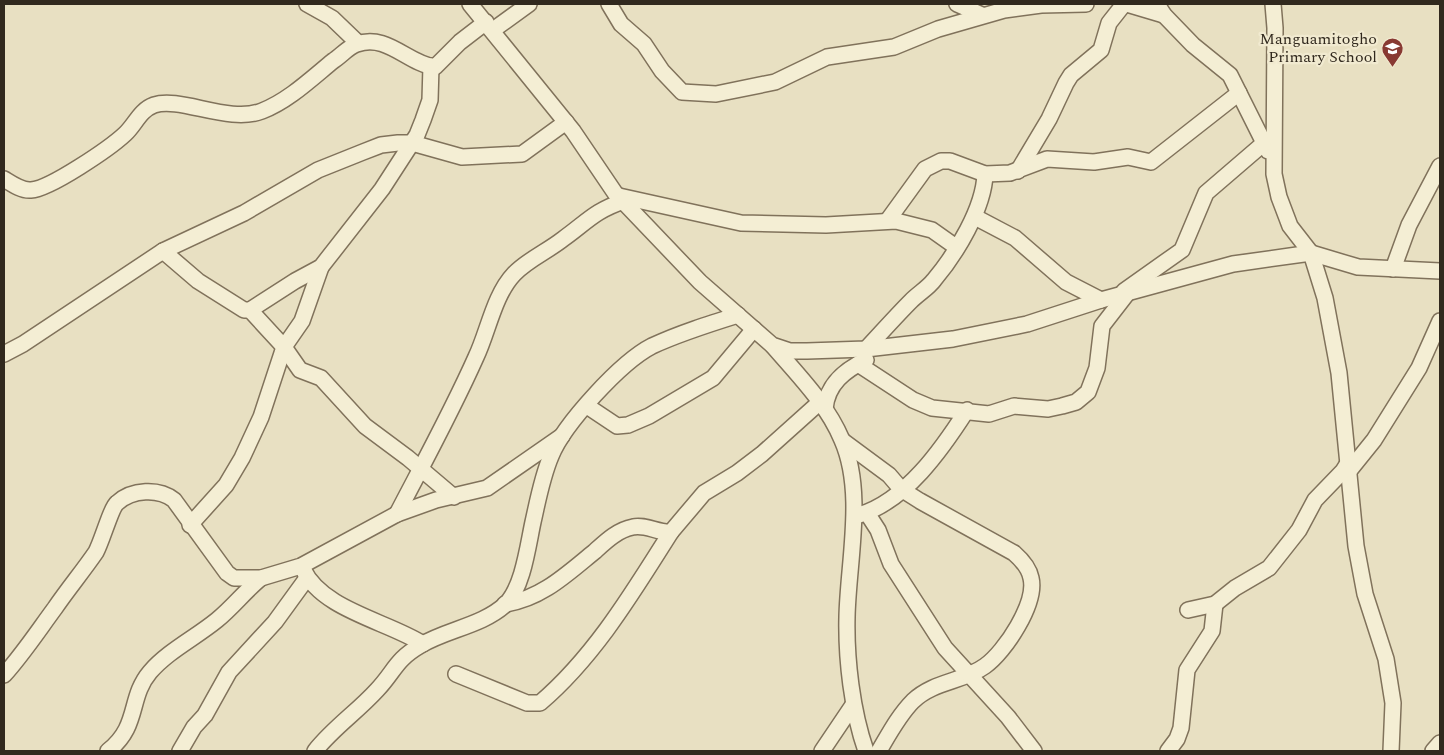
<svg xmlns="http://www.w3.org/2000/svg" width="1444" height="755" font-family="Spectral,serif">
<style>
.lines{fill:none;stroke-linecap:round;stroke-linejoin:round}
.minor-casing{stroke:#80725b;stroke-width:18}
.minor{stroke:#f4eed4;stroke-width:15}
.labels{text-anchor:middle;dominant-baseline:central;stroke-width:4.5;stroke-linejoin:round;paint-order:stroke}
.poi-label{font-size:16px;fill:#31291e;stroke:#f1ead0;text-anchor:end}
</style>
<rect width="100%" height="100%" fill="#e8e0c2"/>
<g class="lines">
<defs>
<g id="minor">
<path d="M 307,4 L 332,18 L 358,43"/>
<path d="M 470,4 L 573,131 L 615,193 L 700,282 L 772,345 L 790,351 L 807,351 L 866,349 L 953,339 L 1027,324 L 1101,300 L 1233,264 L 1311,253 L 1358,267 L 1440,271"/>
<path d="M 609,4 L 621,24 L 644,44 L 662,71 L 682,92 L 716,94 L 775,82 L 827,57 L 894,47 L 938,29 L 1004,10 L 1041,5 L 1086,4"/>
<path d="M 957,4 L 982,15"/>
<path d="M 1127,4 L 1164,15"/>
<path d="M 1157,4 L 1164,15 L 1193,45 L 1230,75 L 1268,151"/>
<path d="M 1273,4 L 1275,28 L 1274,174 L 1279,197 L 1290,226 L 1311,253 L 1325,298 L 1339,373 L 1356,546 L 1365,594 L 1386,659 L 1393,703 L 1391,751"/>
<path d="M 493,30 L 529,4"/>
<path d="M 1018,171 L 1049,119 L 1066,83 L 1071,75 L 1101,50 L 1109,23 L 1124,4"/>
<path d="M 4,179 C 12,184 22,191 31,190 C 50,189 110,148 125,134 C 135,125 140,110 154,105 C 180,96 229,124 262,111 C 288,101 311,79 333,61 C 341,56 348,47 357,44 C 387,33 408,64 435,67 L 460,42 L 486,22"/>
<path d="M 619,196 L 741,223 L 826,225 L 896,221 L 932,230 L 956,247"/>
<path d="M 975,217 L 1015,238 L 1066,282 L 1101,300"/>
<path d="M 888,220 L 925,169 L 941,161 L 950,161 L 985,174 L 1010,173 L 1047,159 L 1094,162 L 1128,157 L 1151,162 L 1239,93"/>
<path d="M 163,251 L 198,281 L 244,310 L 250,310 L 295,281 L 321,267 L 382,189 L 417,135 L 423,120 L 430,100 L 431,66"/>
<path d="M 1393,269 L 1409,225 L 1440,166"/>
<path d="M 1124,291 L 1182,250 L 1206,193 L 1263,144"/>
<path d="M 250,310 L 284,347 L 300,370 L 321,378 L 365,426 L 408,458 L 454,497"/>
<path d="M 773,346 C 798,375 827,404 842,440 C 865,492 848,562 847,617 C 846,659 852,711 866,751"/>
<path d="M 866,349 C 881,333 896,316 911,301 C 919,293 928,288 934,280 C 956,254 984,208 985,174"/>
<path d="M 4,354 L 23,344 L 163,251 L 244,213 L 318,170 L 363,152 L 381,145 L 398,143 L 412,143 L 462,157 L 522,154 L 566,122"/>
<path d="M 858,364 L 913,400 L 932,408 L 989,414 L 1014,406 L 1048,409 L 1062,406 L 1076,402 L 1088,392 L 1097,368 L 1102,326 L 1126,295"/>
<path d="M 587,406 L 617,426 L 628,425 L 649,416 L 713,378 L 754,329"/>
<path d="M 825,409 C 827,384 845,370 866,360"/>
<path d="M 843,441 L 889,475 L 901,489 L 920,501 L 1014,553 C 1022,560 1029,568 1031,578 C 1037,603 1005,652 985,666 C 963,682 934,681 913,701 C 899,715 889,734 879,751"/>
<path d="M 1349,471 L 1374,440 L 1419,368 L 1440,321"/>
<path d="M 867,513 L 878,530 L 891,564 L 945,648 L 1008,717 L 1034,751"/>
<path d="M 397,514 C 424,462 452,411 476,357 C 488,332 494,295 514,274 C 527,260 548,251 563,239 C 587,222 594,211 624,201"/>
<path d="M 859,515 C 906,501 942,449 967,410"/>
<path d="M 190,525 L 226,485 L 242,458 L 261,417 L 284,347 L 302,321 L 321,267"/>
<path d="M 303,569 C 322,610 387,621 423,644"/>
<path d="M 505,604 C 541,599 567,574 594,552 C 605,542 617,530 633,527 C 645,524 658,533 671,532 L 704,493 L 737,473 L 762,454 L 820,402"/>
<path d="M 1188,610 L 1215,604 L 1235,588 L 1269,568 L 1299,530 L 1315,500 L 1343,471 L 1348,463"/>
<path d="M 456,674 L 527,703 L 540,703 C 595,656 633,592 671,532"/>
<path d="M 4,675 C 23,654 38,631 55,608 C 68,589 83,571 96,552 C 102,541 111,508 117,503 C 132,489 159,488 174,500 L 227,573 L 234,578 L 261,578 L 301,566 L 397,514 L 436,500 L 487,488 L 562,436"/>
<path d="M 108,751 C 140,726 128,698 150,672 C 168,651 195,638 217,620 C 233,607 245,591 261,578"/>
<path d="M 180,751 L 194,727 L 205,715 L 229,672 L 275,622 L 307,578"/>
<path d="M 315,751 C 333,728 357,712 377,690 C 395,671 395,660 421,645 C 448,629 482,626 506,604 C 523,587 528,545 533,522 C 538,500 542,477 551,456 C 564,424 621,362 652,346 C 680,333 709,324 738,315"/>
<path d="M 822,751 L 853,705"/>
<path d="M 1168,751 L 1177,739 L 1181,728 L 1187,670 L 1212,631 L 1215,604"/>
<path d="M 1433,751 L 1440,743"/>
</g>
</defs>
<use href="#minor" class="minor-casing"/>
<use href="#minor" class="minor"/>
</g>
<defs>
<symbol id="school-pin" viewBox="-11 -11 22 30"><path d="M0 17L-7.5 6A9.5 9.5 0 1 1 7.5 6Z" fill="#883932" stroke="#f1ead0"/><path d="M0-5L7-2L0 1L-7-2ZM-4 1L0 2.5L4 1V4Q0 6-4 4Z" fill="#fff"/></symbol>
</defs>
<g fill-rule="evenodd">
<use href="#school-pin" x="1380" y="36" width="25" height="34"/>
</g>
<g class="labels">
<g class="poi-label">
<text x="1377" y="39">Manguamitogho<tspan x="1377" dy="18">Primary School</tspan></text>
</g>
</g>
<rect width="1444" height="755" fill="none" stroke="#31291e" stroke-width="10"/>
</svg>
